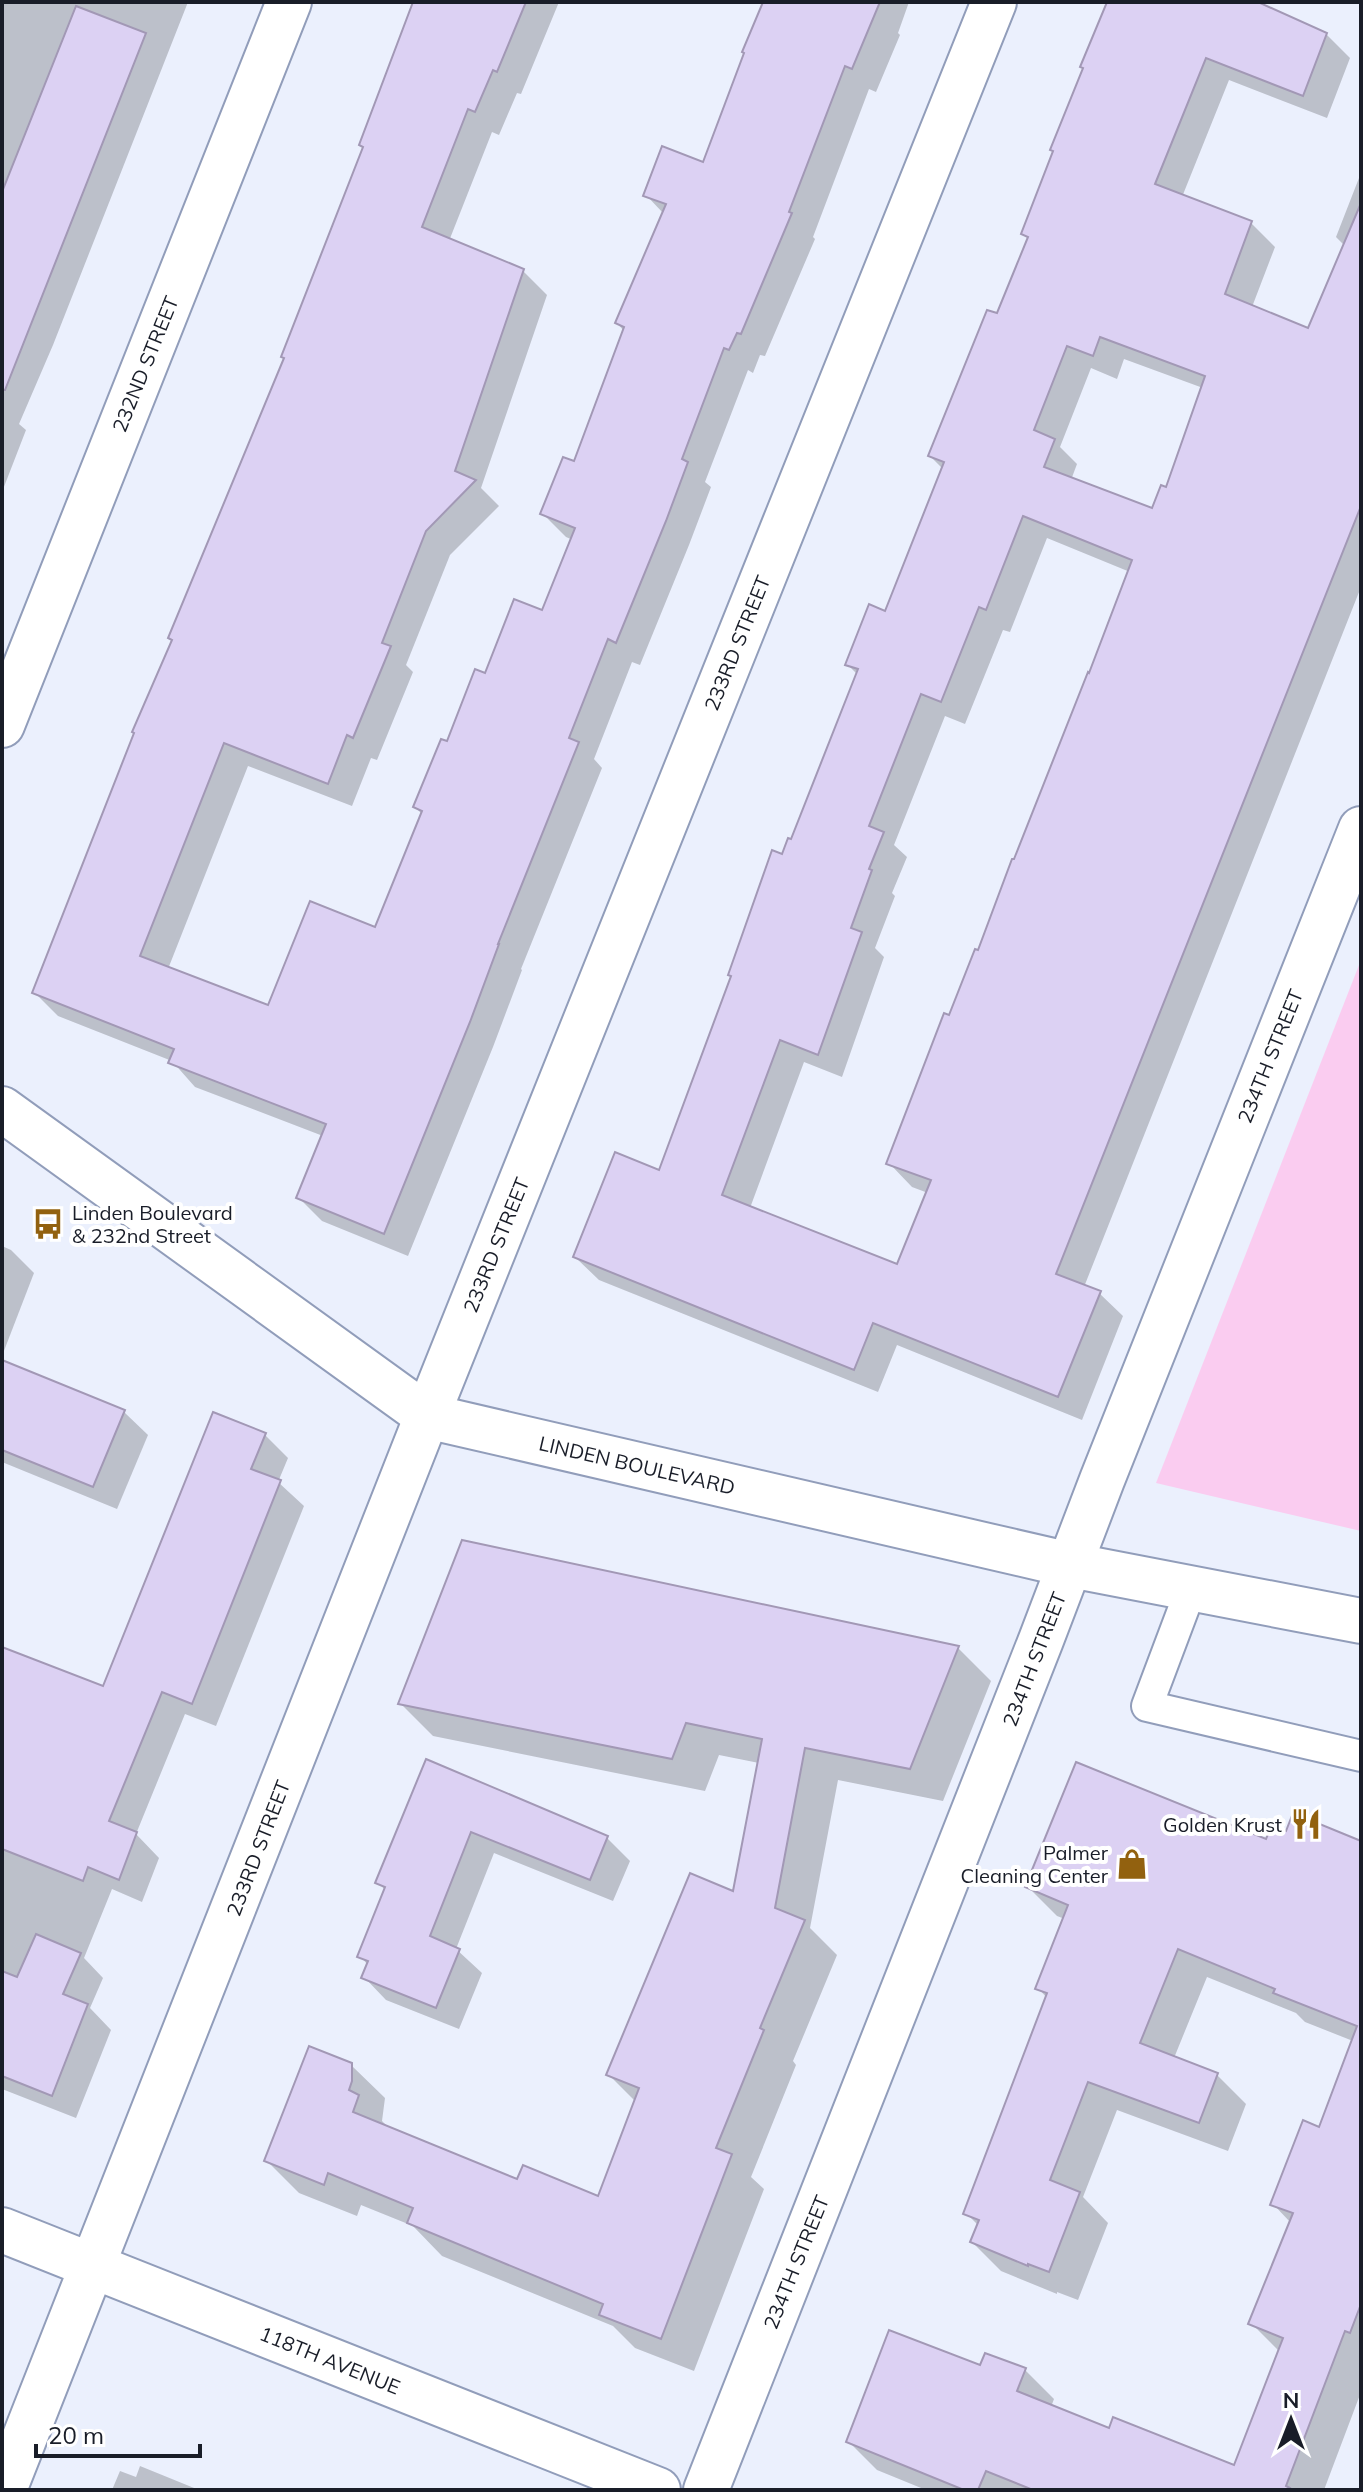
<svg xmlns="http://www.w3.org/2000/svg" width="1363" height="2492" font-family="Mulish,sans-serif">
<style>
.green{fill:#faccf0}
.shadow{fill:#0003;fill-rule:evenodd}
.building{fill:#dcd1f3;stroke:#a298b5;stroke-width:2;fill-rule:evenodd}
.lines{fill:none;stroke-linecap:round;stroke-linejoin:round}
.service-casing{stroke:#919dba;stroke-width:34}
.minor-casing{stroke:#919dba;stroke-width:48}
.secondary-casing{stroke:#919dba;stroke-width:48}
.service{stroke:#fff;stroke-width:30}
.minor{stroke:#fff;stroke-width:44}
.secondary{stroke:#fff;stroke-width:44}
.labels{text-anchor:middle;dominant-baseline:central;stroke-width:8;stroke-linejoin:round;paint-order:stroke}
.street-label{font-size:20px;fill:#191d28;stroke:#fff}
.poi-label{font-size:20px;fill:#191d28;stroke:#fff;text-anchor:end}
</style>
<rect width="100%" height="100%" fill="#ebf0fd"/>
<path class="green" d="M 1361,960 L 1361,1531 L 1156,1483 Z"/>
<g class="shadow">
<path d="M 2,2 L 188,2 L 53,345 L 19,424 L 26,430 L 2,492 Z"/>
<path d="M 416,2 L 559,2 L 521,94 L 517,93 L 499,135 L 492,132 L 449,241 L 523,271 L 547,295 L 481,488 L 499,506 L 450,555 L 406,665 L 413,672 L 377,760 L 371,758 L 352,806 L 248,766 L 168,969 L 269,1007 L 376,929 L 423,815 L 415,807 L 486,675 L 543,612 L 573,540 L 566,537 L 542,513 L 575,464 L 624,331 L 617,323 L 664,214 L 646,195 L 704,165 L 765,2 L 909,2 L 898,33 L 900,35 L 876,92 L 869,89 L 813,237 L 815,239 L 765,356 L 760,355 L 753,373 L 748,370 L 705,482 L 711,487 L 689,545 L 640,665 L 632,662 L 594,759 L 602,768 L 521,969 L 522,970 L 493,1047 L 408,1256 L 322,1221 L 298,1197 L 323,1136 L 195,1087 L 172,1061 L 58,1016 L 34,992 L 286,359 L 365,148 Z"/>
<path d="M 1109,2 L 1260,2 L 1259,5 L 1326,34 L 1350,58 L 1327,118 L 1229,80 L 1182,197 L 1251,223 L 1275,247 L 1252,307 L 1310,330 L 1345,246 L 1336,237 L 1359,178 L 1361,179 L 1361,587 L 1084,1287 L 1099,1293 L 1123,1316 L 1082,1420 L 897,1345 L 878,1392 L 599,1280 L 575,1257 L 660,1173 L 783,857 L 792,842 L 858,675 L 847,664 L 886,613 L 943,469 L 930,456 L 998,316 L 1029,240 L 1023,233 ZM 1124,359 L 1203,388 L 1167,490 L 1153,511 L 1071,480 L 1077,464 L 1060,447 L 1091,368 L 1117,379 ZM 1047,538 L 1130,572 L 979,953 L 889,1163 L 912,1187 L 928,1193 L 898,1266 L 750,1208 L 804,1062 L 842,1077 L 884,957 L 875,948 L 895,896 L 892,893 L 907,857 L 894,845 L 945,716 L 965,724 L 1003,630 L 1010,632 Z"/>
<path d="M 2,1246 L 11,1250 L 34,1273 L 2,1356 Z"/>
<path d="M 2,1362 L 124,1412 L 148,1435 L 117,1509 L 2,1462 Z"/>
<path d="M 265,1435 L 288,1458 L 278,1482 L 304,1506 L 216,1726 L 185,1714 L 136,1834 L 159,1858 L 142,1902 L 112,1889 L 84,1958 L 103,1978 L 90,2008 L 111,2030 L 76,2118 L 2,2089 L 2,1648 L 104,1688 Z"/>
<path d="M 958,1648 L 991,1681 L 943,1801 L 838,1780 L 810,1928 L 837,1955 L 793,2061 L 796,2065 L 751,2177 L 764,2189 L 694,2371 L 635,2348 L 613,2326 L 442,2256 L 413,2226 L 361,2205 L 357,2216 L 299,2193 L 266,2160 L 351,2065 L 385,2098 L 382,2121 L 391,2130 L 518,2182 L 599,2199 L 636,2102 L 609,2075 L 735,1893 L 759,1763 L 719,1755 L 705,1791 L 433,1736 L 400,1703 Z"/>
<path d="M 427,1762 L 607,1838 L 630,1861 L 613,1901 L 494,1853 L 456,1949 L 482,1973 L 459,2029 L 386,2000 L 364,1977 L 368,1965 L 360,1956 L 386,1891 L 378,1882 Z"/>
<path d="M 1287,1833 L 1361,1843 L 1361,2392 L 1324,2490 L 926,2490 L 877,2470 L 848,2441 L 981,2368 L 1025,2370 L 1054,2399 L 1051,2407 L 1110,2430 L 1235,2468 L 1280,2352 L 1251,2323 L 1291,2223 L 1273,2204 L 1320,2129 L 1353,2041 L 1305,2022 L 1296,2013 L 1207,1977 L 1174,2058 L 1217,2075 L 1246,2104 L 1228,2151 L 1117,2110 L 1083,2197 L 1108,2223 L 1078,2300 L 1057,2292 L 1057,2294 L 1001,2271 L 972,2242 L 979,2226 L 966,2213 L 1047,1998 L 1038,1988 L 1065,1919 L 1057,1916 L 1028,1887 L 1267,1842 Z"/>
<path d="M 140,2466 L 199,2490 L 112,2490 L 120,2471 L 136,2477 Z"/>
</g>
<g class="building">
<path d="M 413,2 L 526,2 L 497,72 L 493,70 L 475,112 L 468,109 L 422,227 L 524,269 L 455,471 L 476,480 L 426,531 L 382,643 L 391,646 L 353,738 L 347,735 L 328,784 L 224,743 L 140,956 L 268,1005 L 310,901 L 375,927 L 422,811 L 413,807 L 441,739 L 447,741 L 475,669 L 485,673 L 514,599 L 542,610 L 575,528 L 540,514 L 563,457 L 574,461 L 624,327 L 615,323 L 666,204 L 643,196 L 662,146 L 703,162 L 744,53 L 742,52 L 763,2 L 880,2 L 852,69 L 845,66 L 789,212 L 792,213 L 741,334 L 737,333 L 729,350 L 724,348 L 682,459 L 688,462 L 666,521 L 616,643 L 608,639 L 569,738 L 579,742 L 498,944 L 499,944 L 470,1022 L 384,1234 L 296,1198 L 326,1124 L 168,1063 L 174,1049 L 32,993 L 134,733 L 132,732 L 172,640 L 168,638 L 284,358 L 281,357 L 363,147 L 359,145 Z"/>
<path d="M 1107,2 L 1258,2 L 1327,33 L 1303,96 L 1206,58 L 1155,184 L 1252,221 L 1225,294 L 1308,328 L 1361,203 L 1361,506 L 1056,1274 L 1101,1291 L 1058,1397 L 873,1323 L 854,1370 L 573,1257 L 615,1152 L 659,1170 L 731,976 L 728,975 L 772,850 L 782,854 L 788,838 L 791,839 L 858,669 L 845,665 L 869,604 L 885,611 L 944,462 L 928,456 L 987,310 L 997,313 L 1028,237 L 1021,234 L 1053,151 L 1050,150 L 1083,68 L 1080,67 ZM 1100,337 L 1205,376 L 1166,487 L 1161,485 L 1152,508 L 1044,467 L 1055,439 L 1034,430 L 1067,346 L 1093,356 ZM 1023,516 L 1132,560 L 1089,673 L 1088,672 L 1014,859 L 1012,859 L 978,950 L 975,949 L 949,1015 L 944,1013 L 886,1164 L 931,1180 L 897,1264 L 722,1195 L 780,1040 L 818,1055 L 862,932 L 851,928 L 872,870 L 869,869 L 884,832 L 869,826 L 921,694 L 941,702 L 979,607 L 986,610 Z"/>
<path d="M 76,6 L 146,33 L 5,390 L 2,390 L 2,192 Z"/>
<path d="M 2,1360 L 125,1410 L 93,1487 L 2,1450 Z"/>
<path d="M 213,1412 L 266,1433 L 251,1469 L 281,1480 L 192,1704 L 162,1692 L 109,1821 L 137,1832 L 119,1880 L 88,1867 L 83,1881 L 2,1849 L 2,1647 L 103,1686 Z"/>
<path d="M 462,1540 L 959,1646 L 910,1769 L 805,1748 L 775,1908 L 805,1920 L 760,2028 L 764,2030 L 716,2148 L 732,2154 L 661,2339 L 599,2315 L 603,2304 L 407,2223 L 413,2208 L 328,2173 L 324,2185 L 264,2161 L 309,2046 L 352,2063 L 352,2081 L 349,2090 L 359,2095 L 353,2112 L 517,2179 L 523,2165 L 598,2196 L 639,2088 L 606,2075 L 690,1873 L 733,1891 L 762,1739 L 686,1723 L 672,1759 L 398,1704 Z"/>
<path d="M 426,1759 L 608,1836 L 590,1880 L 471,1832 L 430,1936 L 460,1949 L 436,2008 L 361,1978 L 368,1961 L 357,1957 L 385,1887 L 375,1883 Z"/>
<path d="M 1076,1762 L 1266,1839 L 1272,1825 L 1286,1831 L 1293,1813 L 1361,1841 L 1361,2304 L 1350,2333 L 1345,2331 L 1286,2486 L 1290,2488 L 1289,2490 L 1033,2490 L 986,2471 L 978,2490 L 964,2490 L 846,2442 L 889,2330 L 980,2365 L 985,2353 L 1026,2368 L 1017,2391 L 1109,2428 L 1113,2417 L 1234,2465 L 1283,2338 L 1248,2324 L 1293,2213 L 1270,2205 L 1303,2120 L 1319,2127 L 1357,2026 L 1273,1993 L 1275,1989 L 1178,1949 L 1140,2043 L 1218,2073 L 1199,2123 L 1088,2082 L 1050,2180 L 1080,2192 L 1049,2272 L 1028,2264 L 1028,2266 L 970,2242 L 979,2220 L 963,2214 L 1047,1993 L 1035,1989 L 1068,1905 L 1025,1887 Z"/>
<path d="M 36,1934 L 81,1953 L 63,1994 L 88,2004 L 52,2096 L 2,2076 L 2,1971 L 17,1977 Z"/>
</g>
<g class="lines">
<defs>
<path id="service" d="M 1191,1589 L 1147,1706 L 1361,1756"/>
<g id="minor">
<path d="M 2,725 L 289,2"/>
<path d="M 2,2230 L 658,2490"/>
<path d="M 4,2490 L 427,1416 L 994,2"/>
<path d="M 706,2490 L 1041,1640 L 1102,1480 L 1361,829"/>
</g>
<path id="secondary" d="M 2,1109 L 427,1416 L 1070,1565 L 1361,1621"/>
</defs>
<use href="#service" class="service-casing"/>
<use href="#minor" class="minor-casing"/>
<use href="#secondary" class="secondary-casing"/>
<use href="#service" class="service"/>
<use href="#minor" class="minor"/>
<use href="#secondary" class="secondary"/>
</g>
<defs>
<symbol id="bus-bare" viewBox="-9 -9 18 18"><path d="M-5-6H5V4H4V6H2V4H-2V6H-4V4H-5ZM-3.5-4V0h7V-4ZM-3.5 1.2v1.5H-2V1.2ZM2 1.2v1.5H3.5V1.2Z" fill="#92610f" stroke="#fff" stroke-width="2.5" paint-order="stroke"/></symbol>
<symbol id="restaurant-bare" viewBox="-9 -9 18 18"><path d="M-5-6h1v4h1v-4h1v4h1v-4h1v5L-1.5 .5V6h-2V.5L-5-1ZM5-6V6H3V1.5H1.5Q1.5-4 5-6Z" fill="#92610f" stroke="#fff" stroke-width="2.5" paint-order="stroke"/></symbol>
<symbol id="shop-bare" viewBox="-9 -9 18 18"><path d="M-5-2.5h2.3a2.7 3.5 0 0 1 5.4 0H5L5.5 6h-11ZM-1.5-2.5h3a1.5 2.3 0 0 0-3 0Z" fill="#92610f" stroke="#fff" stroke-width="2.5" paint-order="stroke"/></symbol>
</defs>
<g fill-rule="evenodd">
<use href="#bus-bare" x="26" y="1202" width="44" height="44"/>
<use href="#restaurant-bare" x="1284" y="1802" width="44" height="44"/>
<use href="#shop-bare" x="1110" y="1842" width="44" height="44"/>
</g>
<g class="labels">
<g class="street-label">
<text transform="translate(145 364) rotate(-68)">232ND STREET</text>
<text transform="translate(737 643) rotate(-68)">233RD STREET</text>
<text transform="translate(1270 1056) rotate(-68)">234TH STREET</text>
<text transform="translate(496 1245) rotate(-68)">233RD STREET</text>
<text transform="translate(637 1465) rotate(13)">LINDEN BOULEVARD</text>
<text transform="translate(1034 1659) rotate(-69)">234TH STREET</text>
<text transform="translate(258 1848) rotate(-69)">233RD STREET</text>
<text transform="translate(796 2262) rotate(-68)">234TH STREET</text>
<text transform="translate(330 2360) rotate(22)">118TH AVENUE</text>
</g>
<g class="poi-label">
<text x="72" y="1212" text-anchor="start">Linden Boulevard<tspan x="72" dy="23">&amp; 232nd Street</tspan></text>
<text x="1282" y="1824">Golden Krust</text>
<text x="1108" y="1852">Palmer<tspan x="1108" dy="23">Cleaning Center</tspan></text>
</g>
</g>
<rect width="1363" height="2492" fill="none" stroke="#191d28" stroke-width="8"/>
<g transform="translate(1291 2420)" stroke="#ffffff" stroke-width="6" paint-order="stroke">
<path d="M0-6L14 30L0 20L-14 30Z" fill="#191d28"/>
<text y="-12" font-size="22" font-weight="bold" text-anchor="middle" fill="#191d28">N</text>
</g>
<path d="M36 2444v12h164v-12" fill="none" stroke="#191d28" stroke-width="4"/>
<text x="48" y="2444" font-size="24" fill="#191d28" stroke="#ffffff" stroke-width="6" paint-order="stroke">20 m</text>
</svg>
